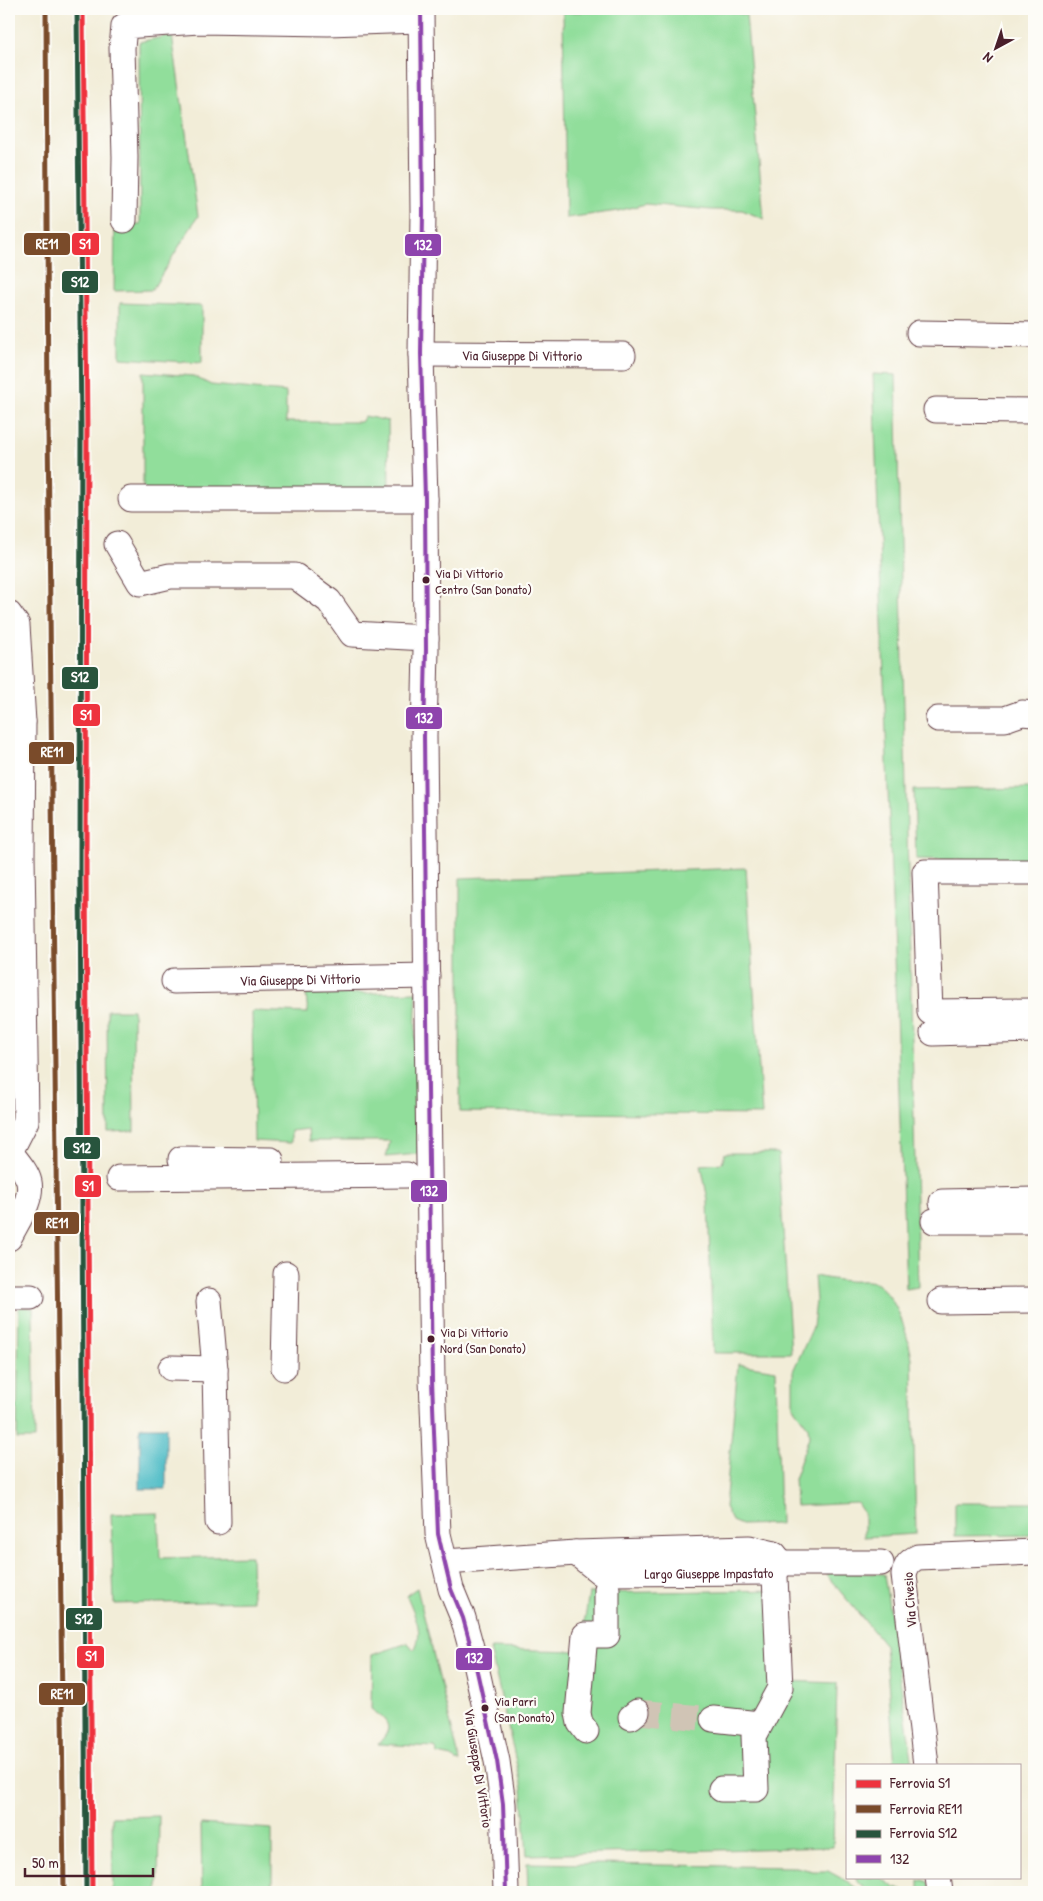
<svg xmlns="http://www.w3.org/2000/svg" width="1043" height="1901" font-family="'Patrick Hand',sans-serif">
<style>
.green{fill:#91de9b;stroke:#6e7e63}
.water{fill:#4ebcc6;stroke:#4c6e78}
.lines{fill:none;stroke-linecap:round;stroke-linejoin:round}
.minor-tunnel{stroke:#d0c4b5;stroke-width:25;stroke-dasharray:25 12;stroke-linecap:butt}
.minor-casing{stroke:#633e45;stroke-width:27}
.minor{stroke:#fff;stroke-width:25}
.bus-1-casing{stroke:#fdfcf7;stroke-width:8}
.bus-1{stroke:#8e44ad;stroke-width:4}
.rail-1-casing{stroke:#fdfcf7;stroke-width:9}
.rail-2-casing{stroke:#fdfcf7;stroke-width:9}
.rail-3-casing{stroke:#fdfcf7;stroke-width:9}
.rail-1{stroke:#ee333e;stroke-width:5}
.rail-2{stroke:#7a4b2a;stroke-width:5}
.rail-3{stroke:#28543d;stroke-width:5}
.bus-dot{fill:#4a1f2b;stroke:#fdfcf7;stroke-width:2}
.labels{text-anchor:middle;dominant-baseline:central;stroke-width:4.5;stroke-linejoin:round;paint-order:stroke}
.bus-label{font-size:13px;fill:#4a1f2b;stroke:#fdfcf7;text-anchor:start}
.street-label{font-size:14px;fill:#4a1f2b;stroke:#fdfcf7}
.line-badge{stroke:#fdfcf7;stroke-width:2}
.badge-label{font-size:14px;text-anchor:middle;font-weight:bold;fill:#fff}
</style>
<rect width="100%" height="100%" fill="#fdfcf7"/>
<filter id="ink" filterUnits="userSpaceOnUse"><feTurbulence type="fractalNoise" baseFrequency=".02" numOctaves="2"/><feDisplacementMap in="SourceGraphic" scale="10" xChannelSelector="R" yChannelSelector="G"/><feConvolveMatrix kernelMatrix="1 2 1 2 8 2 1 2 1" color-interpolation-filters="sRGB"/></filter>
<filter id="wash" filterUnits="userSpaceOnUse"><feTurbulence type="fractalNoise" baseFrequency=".0096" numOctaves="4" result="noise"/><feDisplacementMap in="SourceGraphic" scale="20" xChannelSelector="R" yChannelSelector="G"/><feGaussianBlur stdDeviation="1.12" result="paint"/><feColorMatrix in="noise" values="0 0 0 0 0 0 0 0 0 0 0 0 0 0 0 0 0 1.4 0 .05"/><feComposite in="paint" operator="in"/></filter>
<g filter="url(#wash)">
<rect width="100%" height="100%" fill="#f2edd8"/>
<g class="green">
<path d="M 728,11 L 746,15 L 764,219 L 742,210 L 712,210 L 645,204 L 618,211 L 566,218 L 563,12 Z"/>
<path d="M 172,35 L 198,216 L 152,290 L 114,291 L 115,224 L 140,224 L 139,42 Z"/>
<path d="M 120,303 L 202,306 L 202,363 L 120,358 Z"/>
<path d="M 143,372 L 193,376 L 211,385 L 286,392 L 286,422 L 361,422 L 365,416 L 388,421 L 389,493 L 143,491 Z"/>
<path d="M 873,374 L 896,375 L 918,1287 L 906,1289 Z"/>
<path d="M 1034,788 L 1034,862 L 916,859 L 914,790 Z"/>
<path d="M 746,868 L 762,1115 L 460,1112 L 460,878 Z"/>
<path d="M 417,992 C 413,1046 418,1100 418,1154 L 386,1157 L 390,1141 L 309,1141 L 308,1129 L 291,1131 L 291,1143 L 254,1141 L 252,1011 L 308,1013 L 306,995 Z"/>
<path d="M 107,1010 L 133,1010 L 134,1131 L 108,1132 Z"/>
<path d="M 725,1153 L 778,1153 L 791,1353 L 713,1353 L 708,1200 L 701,1165 L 722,1163 Z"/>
<path d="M 814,1276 C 825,1278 837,1280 848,1281 C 857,1282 868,1279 875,1283 C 898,1297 907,1334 912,1358 L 916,1534 L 864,1537 L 864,1514 L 857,1503 L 796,1506 L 794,1479 L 809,1437 L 808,1427 L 793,1407 L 793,1371 L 813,1327 L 816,1301 Z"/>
<path d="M 19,1307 L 33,1308 L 35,1439 L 17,1439 Z"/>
<path d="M 738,1364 L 776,1370 L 780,1524 L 741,1525 L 732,1521 L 725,1507 Z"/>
<path d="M 955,1503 L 1034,1503 L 1034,1535 L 955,1536 Z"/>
<path d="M 158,1513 L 160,1558 L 251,1556 L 252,1601 L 114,1604 L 111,1514 Z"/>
<path d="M 824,1572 L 884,1574 L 913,1765 L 895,1765 L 885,1645 Z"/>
<path d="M 417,1588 L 460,1762 L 456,1761 L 452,1757 L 438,1754 L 435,1747 L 378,1744 C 395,1727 388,1721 371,1709 L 372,1655 L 408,1643 L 414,1650 C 425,1632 414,1614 407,1596 L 411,1592 Z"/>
<path d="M 784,1590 L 786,1681 L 837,1683 L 833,1847 L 527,1855 L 522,1788 L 490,1649 L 580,1651 L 589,1593 Z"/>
<path d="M 159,1816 L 158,1892 L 113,1892 L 112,1817 Z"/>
<path d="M 201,1824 L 272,1829 L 272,1892 L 202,1892 Z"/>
<path d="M 527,1863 L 796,1867 L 813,1871 L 828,1871 L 848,1882 L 862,1892 L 528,1892 Z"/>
<path d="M 855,1877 L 880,1877 L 895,1888 L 910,1892 L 919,1890 L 919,1881 L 923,1880 L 928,1882 L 931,1892 L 868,1892 Z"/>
</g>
<rect class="water" x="140" y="1427" width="26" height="62"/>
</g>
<g filter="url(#ink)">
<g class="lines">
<path class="minor-tunnel" d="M 637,1712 L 713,1719"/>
<defs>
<g id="minor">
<path d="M 421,9 L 423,212 L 421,354 L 425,499 L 426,649 L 424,736 L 427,1016 L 432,1380 L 438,1534 L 451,1589 L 463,1618 L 474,1658 L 497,1761 L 503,1804 L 506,1892"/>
<path d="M 124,220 L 125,157 L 122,48 L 124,26 L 199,21 L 328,23 L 420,20"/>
<path d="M 919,333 L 1034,335"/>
<path id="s1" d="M 421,354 L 623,355"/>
<path d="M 936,410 L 1034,411"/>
<path d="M 131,499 L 425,499"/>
<path d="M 117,544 L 140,583 L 170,576 L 295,576 L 329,601 L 352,634 L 426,638"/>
<path d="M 9,614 L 17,625 L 23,722 L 9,722"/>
<path d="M 938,719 L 1005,719 L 1022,713 L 1034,714"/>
<path d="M 1034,872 L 925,872 L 930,1012 L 1034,1011"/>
<path id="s2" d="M 174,981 L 427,976"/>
<path d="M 933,1033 L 1034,1030"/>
<path d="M 10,1152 L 26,1121 L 22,856 L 23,722"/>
<path d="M 181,1159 L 271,1160"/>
<path d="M 119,1178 L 407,1175"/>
<path d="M 942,1202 L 1034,1200"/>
<path d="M 934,1221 L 1034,1221"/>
<path d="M 9,1238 C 16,1223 33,1200 29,1182 C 27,1172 16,1160 10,1152"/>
<path d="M 9,1297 L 31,1297"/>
<path d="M 209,1301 L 215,1369 L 218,1522"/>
<path d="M 941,1301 L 1034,1300"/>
<path d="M 171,1368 L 215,1369"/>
<path d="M 284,1368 L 286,1274"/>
<path id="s3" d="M 576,1553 L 601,1573 L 775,1572 L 782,1563"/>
<path d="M 445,1562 L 576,1553 L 749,1548 L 774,1554 L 782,1563"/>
<path d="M 782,1563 L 881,1563"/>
<path d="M 631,1717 L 637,1712"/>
<path d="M 713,1719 L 759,1724"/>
<path d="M 586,1731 L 580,1723 L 578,1713 L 585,1635 L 607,1635 L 607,1589"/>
<path d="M 926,1765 L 904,1575 C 906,1565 909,1561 918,1557 L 1034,1552"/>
<path d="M 721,1789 L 756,1789 L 754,1736 L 780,1688 L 774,1554"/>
<path d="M 938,1877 L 940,1892"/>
</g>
</defs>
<use href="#minor" class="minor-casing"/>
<use href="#minor" class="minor"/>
<defs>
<path id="bus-1" d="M 421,9 L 423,212 L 421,354 L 425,499 L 426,649 L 424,736 L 427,1016 L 432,1380 L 438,1534 L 451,1589 L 463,1618 L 474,1658 L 497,1761 L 503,1804 L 506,1892"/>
</defs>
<use href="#bus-1" class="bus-1-casing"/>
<use href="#bus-1" class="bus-1"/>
<defs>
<path id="rail-1" d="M 83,9 L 87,428 L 86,869 L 92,1892"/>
<path id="rail-2" d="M 46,9 L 48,428 L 64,1892"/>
<path id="rail-3" d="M 77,9 L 81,428 L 80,869 L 86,1892"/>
</defs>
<use href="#rail-1" class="rail-1-casing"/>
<use href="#rail-2" class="rail-2-casing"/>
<use href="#rail-3" class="rail-3-casing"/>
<use href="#rail-1" class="rail-1"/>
<use href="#rail-2" class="rail-2"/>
<use href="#rail-3" class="rail-3"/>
</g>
</g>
<g class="bus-dot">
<circle cx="426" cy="580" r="4.5"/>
<circle cx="431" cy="1339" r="4.5"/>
<circle cx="485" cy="1708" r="4.5"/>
</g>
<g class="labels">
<g class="bus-label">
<text x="435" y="573">Via Di Vittorio<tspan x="435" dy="16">Centro (San Donato)</tspan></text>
<text x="440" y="1332">Via Di Vittorio<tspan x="440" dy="16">Nord (San Donato)</tspan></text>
<text x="494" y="1701">Via Parri<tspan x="494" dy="16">(San Donato)</tspan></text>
</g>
<g class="street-label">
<text stroke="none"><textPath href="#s1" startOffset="101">Via Giuseppe Di Vittorio</textPath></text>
<text stroke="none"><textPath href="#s2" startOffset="126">Via Giuseppe Di Vittorio</textPath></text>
<text stroke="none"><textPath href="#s3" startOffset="140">Largo Giuseppe Impastato</textPath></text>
<text transform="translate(909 1600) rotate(-94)">Via Civesio</text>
<text transform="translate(479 1768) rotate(81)">Via Giuseppe Di Vittorio</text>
</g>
</g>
<g class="line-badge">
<rect x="71" y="232" width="29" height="24" rx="5" fill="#ee333e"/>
<rect x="23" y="232" width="48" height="24" rx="5" fill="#7a4b2a"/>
<rect x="404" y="233" width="38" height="24" rx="5" fill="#8e44ad"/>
<rect x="61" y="270" width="38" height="24" rx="5" fill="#28543d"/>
<rect x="61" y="666" width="38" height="24" rx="5" fill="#28543d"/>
<rect x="72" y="703" width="29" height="24" rx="5" fill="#ee333e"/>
<rect x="405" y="706" width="38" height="24" rx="5" fill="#8e44ad"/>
<rect x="28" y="741" width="47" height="24" rx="5" fill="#7a4b2a"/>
<rect x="63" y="1136" width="38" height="24" rx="5" fill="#28543d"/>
<rect x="74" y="1174" width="28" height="24" rx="5" fill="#ee333e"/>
<rect x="410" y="1179" width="38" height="24" rx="5" fill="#8e44ad"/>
<rect x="33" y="1211" width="47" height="24" rx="5" fill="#7a4b2a"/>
<rect x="65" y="1607" width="38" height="24" rx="5" fill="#28543d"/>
<rect x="76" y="1645" width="29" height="24" rx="5" fill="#ee333e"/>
<rect x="455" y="1647" width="38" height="24" rx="5" fill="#8e44ad"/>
<rect x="38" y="1682" width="48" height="24" rx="5" fill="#7a4b2a"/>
</g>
<g class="badge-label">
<text x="85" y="249">S1</text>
<text x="47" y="249">RE11</text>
<text x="423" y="250">132</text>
<text x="80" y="287">S12</text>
<text x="80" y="682">S12</text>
<text x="86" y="720">S1</text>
<text x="424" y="723">132</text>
<text x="52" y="757">RE11</text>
<text x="82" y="1153">S12</text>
<text x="88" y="1191">S1</text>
<text x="429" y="1196">132</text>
<text x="57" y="1228">RE11</text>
<text x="84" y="1624">S12</text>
<text x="91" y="1661">S1</text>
<text x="474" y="1663">132</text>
<text x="62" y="1699">RE11</text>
</g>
<rect width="1043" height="1901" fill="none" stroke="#fdfcf7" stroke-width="30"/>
<rect x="846" y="1764" width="175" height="115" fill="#fdfcf7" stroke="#b5a4a5"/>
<rect x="856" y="1780" width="25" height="8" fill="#ee333e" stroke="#b5a4a5"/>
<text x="890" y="1788" font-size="15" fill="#4a1f2b">Ferrovia S1</text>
<rect x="856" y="1805" width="25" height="8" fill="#7a4b2a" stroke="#b5a4a5"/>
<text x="890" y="1814" font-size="15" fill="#4a1f2b">Ferrovia RE11</text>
<rect x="856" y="1830" width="25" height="8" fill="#28543d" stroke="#b5a4a5"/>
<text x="890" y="1838" font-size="15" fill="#4a1f2b">Ferrovia S12</text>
<rect x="856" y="1855" width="25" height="8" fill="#8e44ad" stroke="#b5a4a5"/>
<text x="890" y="1864" font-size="15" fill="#4a1f2b">132</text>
<g transform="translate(996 48) rotate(220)" stroke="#fdfcf7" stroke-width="4" paint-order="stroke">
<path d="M0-4L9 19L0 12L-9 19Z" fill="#4a1f2b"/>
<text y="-8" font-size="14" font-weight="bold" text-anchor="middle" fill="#4a1f2b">N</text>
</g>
<path d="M25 1868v8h128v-8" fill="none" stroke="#4a1f2b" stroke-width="2.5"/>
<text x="32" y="1868" font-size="15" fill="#4a1f2b" stroke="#fdfcf7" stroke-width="4" paint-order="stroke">50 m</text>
</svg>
